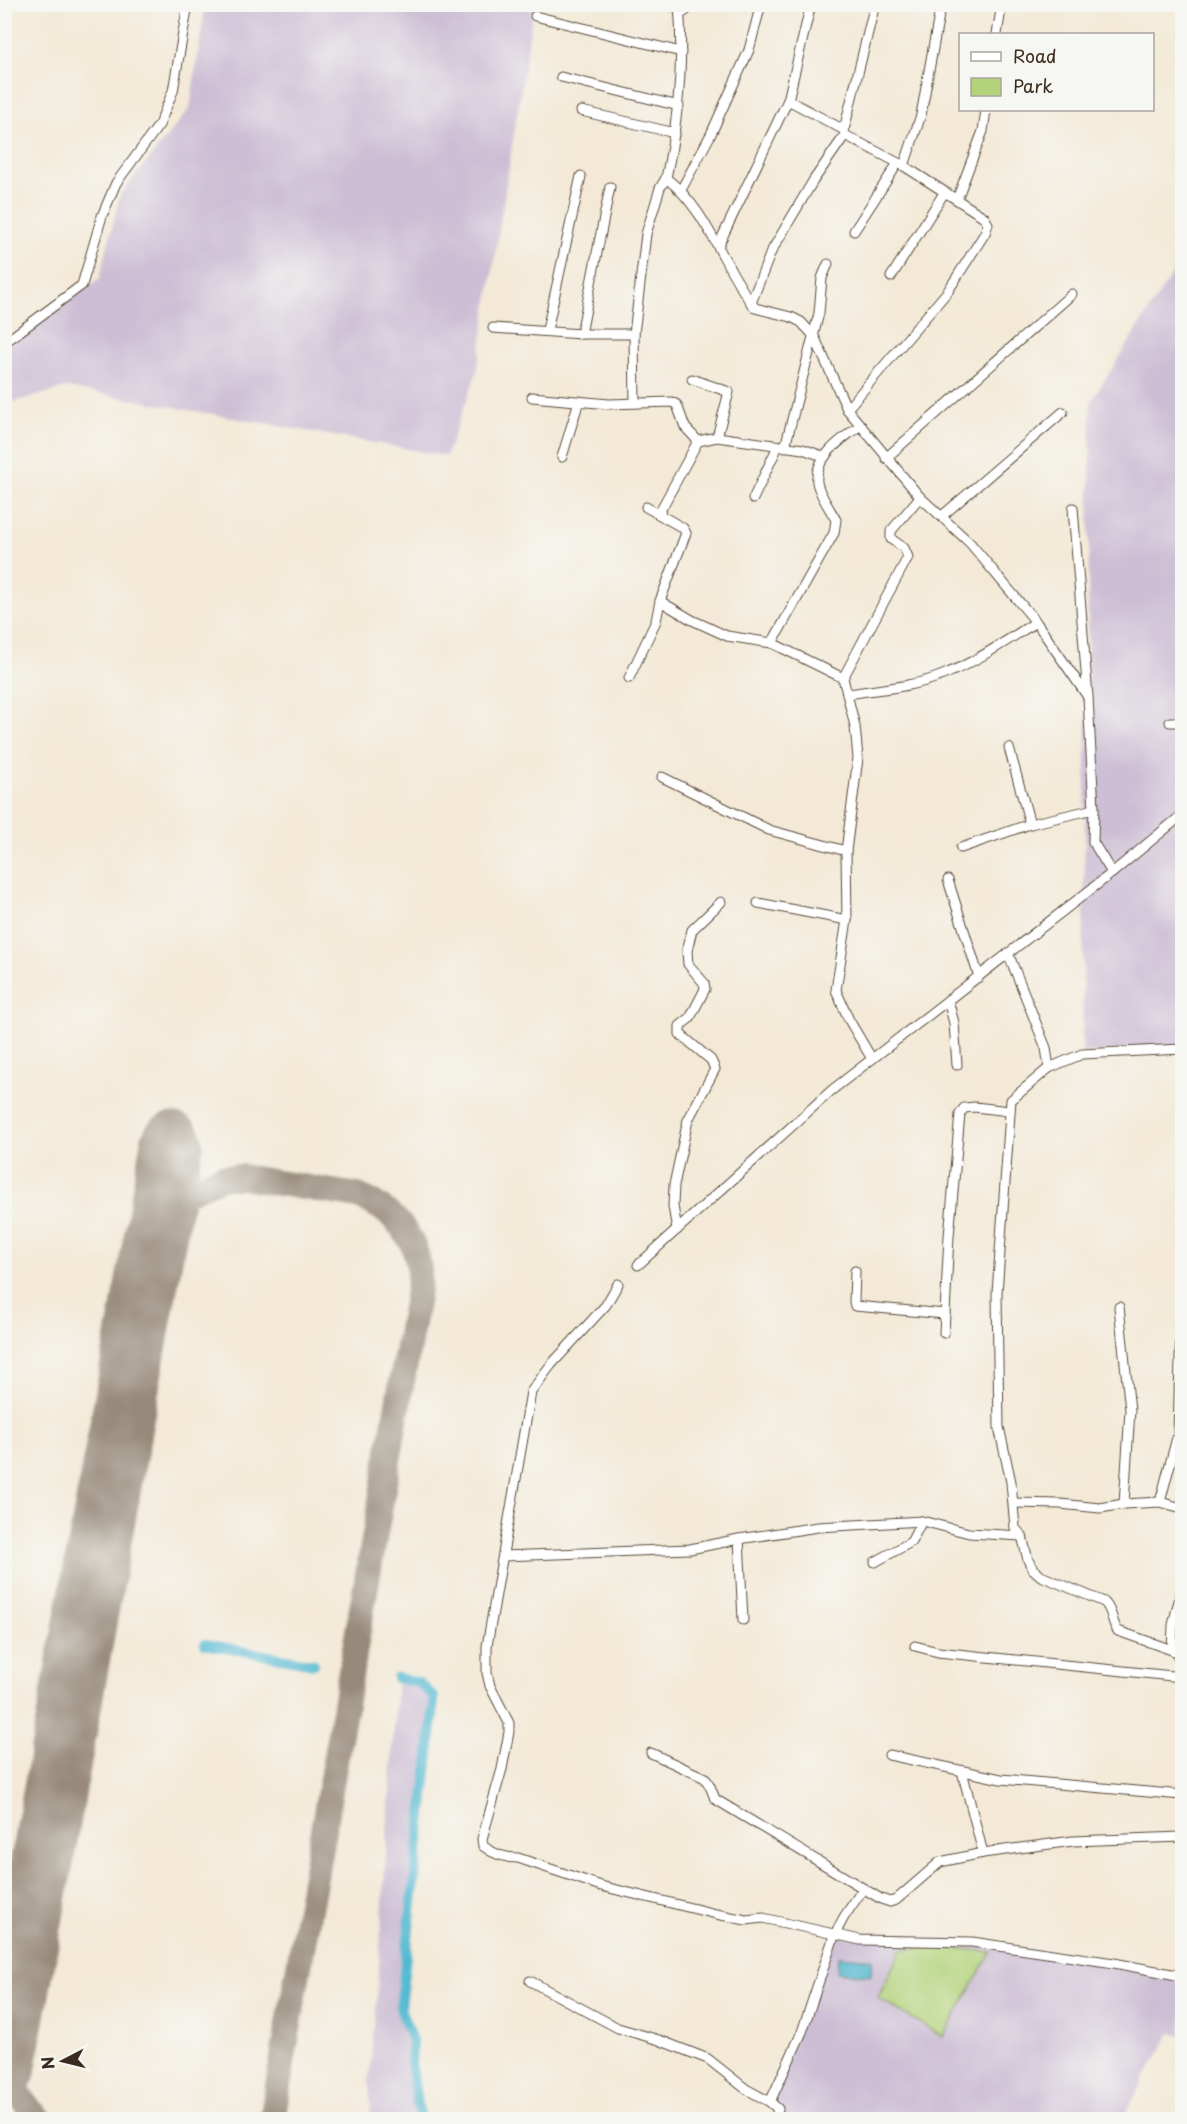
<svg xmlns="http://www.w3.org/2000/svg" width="1187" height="2124" font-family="'Playpen Sans',sans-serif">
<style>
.industrial{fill:#ccbed4}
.green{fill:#b3d37b;stroke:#777e4c;stroke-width:1.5}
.water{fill:#53b9d2;stroke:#477278;stroke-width:1.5}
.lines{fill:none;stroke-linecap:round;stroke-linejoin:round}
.canal{stroke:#53b9d2;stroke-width:10}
.taxiway{stroke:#978a7a;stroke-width:26}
.runway{stroke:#978a7a;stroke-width:63}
.minor-casing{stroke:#57473a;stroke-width:11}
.minor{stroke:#fff;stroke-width:9}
</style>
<rect width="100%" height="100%" fill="#f6f6f2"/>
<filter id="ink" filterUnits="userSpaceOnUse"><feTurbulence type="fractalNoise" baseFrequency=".0167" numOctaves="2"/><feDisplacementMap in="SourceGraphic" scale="12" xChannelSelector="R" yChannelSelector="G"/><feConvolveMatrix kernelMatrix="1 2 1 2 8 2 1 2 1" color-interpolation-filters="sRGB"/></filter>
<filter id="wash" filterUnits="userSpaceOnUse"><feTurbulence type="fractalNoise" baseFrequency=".008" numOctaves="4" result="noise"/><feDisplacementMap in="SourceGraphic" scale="24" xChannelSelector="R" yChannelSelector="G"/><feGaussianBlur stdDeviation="1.35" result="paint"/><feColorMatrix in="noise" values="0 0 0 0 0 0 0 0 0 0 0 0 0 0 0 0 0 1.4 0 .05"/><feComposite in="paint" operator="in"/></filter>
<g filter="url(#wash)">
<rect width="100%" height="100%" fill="#f3e9d6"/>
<g class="industrial">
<path d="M 205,5 L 534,5 L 477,372 L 446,456 L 67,388 L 5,404 L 4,348 L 100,278 L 120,195 L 190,108 Z"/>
<path d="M 1182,258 L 1182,1045 L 1082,1054 L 1091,402 Z"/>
<path d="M 397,1678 L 419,1683 L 434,1697 L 433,1719 L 400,2008 L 412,2041 L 411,2063 L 417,2104 L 422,2119 L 371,2119 L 369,2079 L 377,1995 Z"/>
<path d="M 834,1936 L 972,1942 L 1182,1976 L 1182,2035 L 1171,2033 L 1126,2111 L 1142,2119 L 775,2120 L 778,2109 L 771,2102 Z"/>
</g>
<path class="green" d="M 943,1947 L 991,1952 L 943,2037 L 878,1998 L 901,1949 Z"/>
<path class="water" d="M 838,1956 L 872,1959 L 871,1975 L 837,1972 Z"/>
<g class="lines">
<g class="canal">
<path d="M 205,1644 L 314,1664"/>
<path d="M 397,1678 L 419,1683 L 434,1697 L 433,1719 L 400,2008 L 412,2041 L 411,2063 L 417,2104 L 422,2120"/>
</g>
<g class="taxiway">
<path d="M 159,1218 L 165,1209 L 186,1192 L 222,1177 L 242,1177 L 358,1196 C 391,1209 417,1235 419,1272 C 420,1289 415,1307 412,1324 L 272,2120"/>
<path d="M 7,2056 C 12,2082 20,2102 40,2120"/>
</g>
<path class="runway" d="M 4,2070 L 172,1144"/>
</g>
</g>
<g filter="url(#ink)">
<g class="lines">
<defs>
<g id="minor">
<path d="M 665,4 L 680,8 L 684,12 L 694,4"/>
<path d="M 679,4 C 684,64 678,121 666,178 C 708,210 723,267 755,308 L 791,317 L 801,322 L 814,336 L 847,409 L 920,497 L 970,543 L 1036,622 L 1088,697"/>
<path d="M 535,16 L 681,52"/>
<path d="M 997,34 L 1002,4"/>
<path d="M 561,77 L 679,106"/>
<path d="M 788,100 L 844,130 L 845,135 L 904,166 L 984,217 L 988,224 L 985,233 L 948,291 L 847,409"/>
<path d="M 581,111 L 675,133"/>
<path d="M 844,130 L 875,4"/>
<path d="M 904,166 L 921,115 L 941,4"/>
<path d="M 681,190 L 711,134 L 749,50 L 761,4"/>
<path d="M 957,199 L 983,131 L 986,110"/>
<path d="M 854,231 L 898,163"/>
<path d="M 718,246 L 788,100 L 811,4"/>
<path d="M 891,277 L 944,193"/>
<path d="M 751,303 L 771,252 L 813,181 L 845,135"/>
<path d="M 493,328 L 581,334 L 634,334"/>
<path d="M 547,330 L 581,176"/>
<path d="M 581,334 L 610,187"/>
<path d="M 4,343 L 82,285 L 102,216 L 116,183 L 159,125 L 173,91 L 188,4"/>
<path d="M 692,379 L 729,392 L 717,437"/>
<path d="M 532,397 L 609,404 L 672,402 L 677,405 L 685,427 L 698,441 L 717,437 L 803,449 L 825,457"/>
<path d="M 635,403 L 634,334 L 646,234 L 660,188 L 666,178"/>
<path d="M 785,447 L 819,313 L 822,278 L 828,264"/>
<path d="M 562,457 L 579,401"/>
<path d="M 886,458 L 1072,294"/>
<path d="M 753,499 L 778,446"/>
<path d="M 1073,508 L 1088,697 L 1094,809 L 1093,842 L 1112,873"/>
<path d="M 659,513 L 698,441"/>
<path d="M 942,516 L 1063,412"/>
<path d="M 660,601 L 692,620 L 727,636 L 772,643 L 843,678 L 855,726 L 858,758 L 846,851 L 847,920 L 836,990 L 849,1020 L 872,1059"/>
<path d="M 772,643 L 834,533 L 836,520 C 831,511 818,492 817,482 C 814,457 843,438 861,425"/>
<path d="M 629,678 L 656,621 L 660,601 L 686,533 L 683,528 L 646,507"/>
<path d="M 843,678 L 908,557 L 904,548 L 891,539 L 891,531 L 920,497"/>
<path d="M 848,694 C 879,689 914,687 943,675 C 976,662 1006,641 1036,622"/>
<path d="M 1170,722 L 1182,722"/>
<path d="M 1009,748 L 1030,824"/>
<path d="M 662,777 L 769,830 L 846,851"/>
<path d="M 961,848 L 1030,824 L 1094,809"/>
<path d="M 948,880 L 979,977"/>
<path d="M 758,903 L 847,920"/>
<path d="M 1008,953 L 1046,1048 L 1049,1068"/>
<path d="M 948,1000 L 954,1023 L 957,1065"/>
<path d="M 1182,1049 L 1082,1054 L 1049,1068 L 1011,1100 L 997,1293 L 999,1427 L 1011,1482 L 1015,1528 L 1022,1536 L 1028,1560 L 1033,1569 L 1041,1576 L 1104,1602 C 1113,1610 1111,1622 1118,1631 L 1172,1650 L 1177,1653 L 1182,1669"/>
<path d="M 677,1230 L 673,1206 L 674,1185 L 688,1120 L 715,1069 L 711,1060 L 680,1034 L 680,1026 L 690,1018 L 705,989 L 704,983 L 688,964 L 687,951 L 692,930 L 721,902"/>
<path d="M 638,1265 L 832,1090 L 1112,873 L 1182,815"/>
<path d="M 855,1271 L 854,1302 L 855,1306 L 945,1314"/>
<path d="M 618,1284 L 606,1305 L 550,1366 L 531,1392 L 487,1646 L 487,1673 L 490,1686 L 509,1723 L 509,1732 L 502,1769 L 482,1839 L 483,1846 C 493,1854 505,1858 518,1858 L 601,1886 L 716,1914 L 746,1920 L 763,1918 L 860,1940 L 972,1942 L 1114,1963 L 1182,1976"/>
<path d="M 1119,1307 L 1130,1410 L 1124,1504"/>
<path d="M 944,1333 L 949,1236 L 960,1114 L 964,1108 L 975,1107 L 1009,1111"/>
<path d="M 1160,1502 L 1178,1434 L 1182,1289"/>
<path d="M 1014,1503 L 1060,1504 L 1100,1508 L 1124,1504 L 1160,1502 L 1182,1508"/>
<path d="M 739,1539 L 743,1620"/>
<path d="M 503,1556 L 690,1549 L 739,1539 L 818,1527 L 922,1521 L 969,1533 L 1022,1536"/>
<path d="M 875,1562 L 911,1542 L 922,1521"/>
<path d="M 915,1646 L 938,1652 L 1182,1677"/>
<path d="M 1172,1650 L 1173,1625 L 1182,1588"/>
<path d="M 651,1753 L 705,1778 L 710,1786 L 715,1799 L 881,1899 L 890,1902 L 896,1900 L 940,1862 L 983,1853 L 1073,1841 L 1182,1837"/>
<path d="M 889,1755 L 1001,1779 L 1182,1795"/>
<path d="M 962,1771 L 983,1853"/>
<path d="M 530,1981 L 618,2028 L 659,2040 L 708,2059 L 746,2089 L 770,2102 L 778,2109 L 775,2120"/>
<path d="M 770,2102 L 802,2032 L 834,1936 L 844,1917 L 863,1889"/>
</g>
</defs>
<use href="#minor" class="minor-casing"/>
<use href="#minor" class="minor"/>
</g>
</g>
<rect width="1187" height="2124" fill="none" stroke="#f6f6f2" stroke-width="24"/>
<rect x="959" y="33" width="195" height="78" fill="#f6f6f2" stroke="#aba49d" stroke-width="1.5"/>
<rect x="971" y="52" width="30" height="9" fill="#ffffff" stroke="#aba49d" stroke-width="1.5"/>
<text x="1013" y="63" font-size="18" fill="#3b2a1e">Road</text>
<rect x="971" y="78" width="30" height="18" fill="#b3d37b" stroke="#aba49d" stroke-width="1.5"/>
<text x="1013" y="93" font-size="18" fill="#3b2a1e">Park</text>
<g transform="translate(63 2061) rotate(263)" stroke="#f6f6f2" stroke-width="4.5" paint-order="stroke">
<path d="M0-4.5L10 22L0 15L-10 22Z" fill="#3b2a1e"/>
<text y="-9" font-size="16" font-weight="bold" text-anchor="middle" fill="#3b2a1e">N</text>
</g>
</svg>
